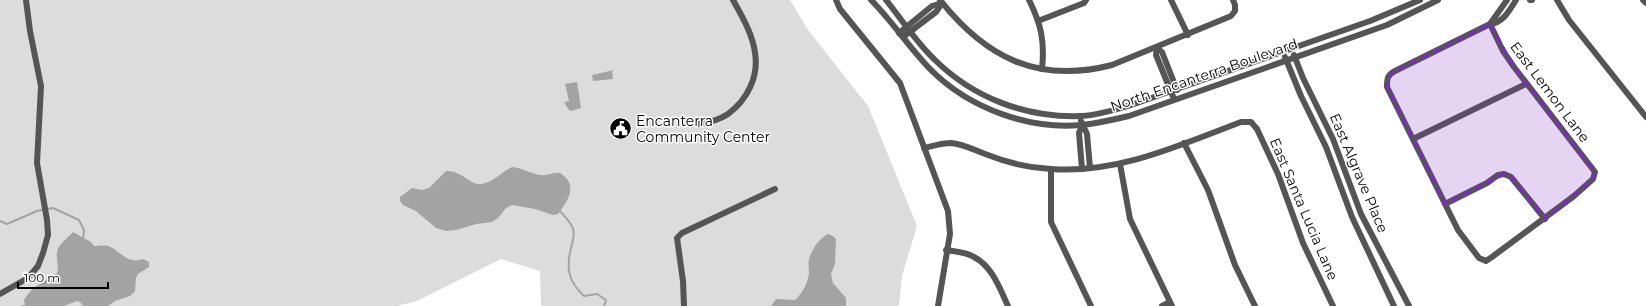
<svg xmlns="http://www.w3.org/2000/svg" width="1646" height="306" font-family="Montserrat,sans-serif">
<style>
.green{fill:#dcdcdc}
.water{fill:#a3a3a3}
.lines{fill:none;stroke-linecap:round;stroke-linejoin:round}
.stream{stroke:#a3a3a3;stroke-width:2}
.minor{stroke:#555;stroke-width:6}
.marked{fill:#7b2cbf;fill-opacity:0.2;stroke:#7b2cbf;stroke-width:3;stroke-dasharray:8 5;stroke-linejoin:round}
.labels{text-anchor:middle;dominant-baseline:central;stroke-width:3;stroke-linejoin:round;paint-order:stroke}
.street-label{font-size:14px;fill:#000;stroke:#fff}
.poi-label{font-size:14px;fill:#000;stroke:#fff;text-anchor:start}
</style>
<rect width="100%" height="100%" fill="#fff"/>
<path class="green" d="M 0,0 L 790,0 L 808,30 L 868,106 L 917,226 L 902,276 L 899,306 L 541,306 L 540,271 L 501,259 L 417,301 L 397,306 L 0,306 Z"/>
<g class="water">
<path d="M 614,70 L 612,72 L 613,79 L 593,81 L 592,75 Z"/>
<path d="M 577,82 L 581,108 L 571,111 L 568,109 L 564,102 L 569,101 L 565,84 Z"/>
<path d="M 512,167 C 523,168 531,174 541,175 C 547,176 554,172 560,173 C 562,174 565,177 567,179 C 576,191 565,204 558,214 L 553,215 L 535,209 L 512,205 L 506,208 L 498,218 L 492,222 L 476,224 L 456,230 L 446,231 L 436,228 L 416,211 L 403,205 L 400,201 L 400,197 L 412,188 L 422,190 L 429,188 L 446,171 C 462,170 469,185 481,184 C 492,183 502,172 512,167 Z"/>
<path d="M 73,232 L 91,242 L 94,246 C 98,246 104,245 108,246 C 119,249 126,265 143,259 L 149,262 L 149,267 L 138,274 L 136,278 L 135,291 L 130,296 L 115,301 L 108,306 L 83,306 L 80,302 L 77,301 L 64,306 L 25,306 L 24,300 C 31,287 45,281 57,273 C 59,267 57,264 57,258 C 55,245 66,240 73,232 Z"/>
<path d="M 828,234 L 833,236 L 836,239 L 835,264 L 831,274 L 832,279 L 833,283 L 846,298 L 846,306 L 771,306 L 776,299 L 795,300 C 802,294 809,281 809,272 C 809,268 808,263 809,259 C 812,249 819,239 828,234 Z"/>
</g>
<g class="lines">
<g class="stream">
<path d="M 560,211 C 564,216 572,223 573,229 C 575,235 573,241 571,248 C 566,268 568,281 584,296 L 597,294 L 606,300 L 604,306"/>
<path d="M 0,221 L 7,224 L 37,211 L 53,208 L 79,220 L 84,230 L 83,239"/>
<path d="M 22,306 L 24,306"/>
</g>
<g class="minor">
<path d="M 836,0 L 840,9 L 900,83 L 948,211 L 950,234 L 938,306"/>
<path d="M 871,0 C 892,21 908,46 929,68 C 969,109 1032,132 1090,124 C 1103,122 1116,119 1129,116 L 1387,25 L 1438,0"/>
<path d="M 886,0 C 902,20 916,42 934,59 C 973,98 1026,118 1081,116 C 1100,115 1119,109 1137,103 L 1370,21 L 1420,0"/>
<path d="M 940,0 C 986,58 1038,84 1112,65 L 1219,21 L 1231,16 L 1235,11 L 1235,5 L 1233,0"/>
<path d="M 1029,0 C 1041,24 1045,41 1042,69"/>
<path d="M 1171,0 L 1188,35"/>
<path d="M 1530,0 L 1532,0"/>
<path d="M 1557,0 L 1569,20 L 1646,117"/>
<path d="M 1643,0 L 1646,3"/>
<path d="M 1038,21 L 1084,3 L 1086,0"/>
<path d="M 1490,24 L 1503,51 L 1514,67 L 1595,172 L 1593,179 L 1574,196 L 1492,257 L 1486,261 L 1479,258 L 1458,230 L 1387,87 C 1387,79 1387,75 1395,71 L 1490,24 C 1503,23 1509,11 1516,0"/>
<path d="M 1490,24 L 1507,0"/>
<path d="M 899,33 L 932,6 L 942,3"/>
<path d="M 903,37 L 936,12 L 942,3"/>
<path d="M 1157,48 L 1162,52 L 1177,90"/>
<path d="M 1157,48 L 1156,55 L 1174,99"/>
<path d="M 1294,55 L 1303,78 L 1333,139 L 1361,214 L 1409,306"/>
<path d="M 1285,57 L 1301,96 L 1326,147 L 1352,217 L 1394,306"/>
<path d="M 1081,121 L 1087,134 L 1090,168"/>
<path d="M 696,124 C 707,122 718,121 728,114 C 747,100 759,77 755,53 C 753,35 742,16 733,0"/>
<path d="M 1413,139 L 1526,84"/>
<path d="M 1184,143 L 1208,190 L 1235,265 L 1255,306"/>
<path d="M 924,148 C 933,146 942,143 951,143 C 964,144 976,151 988,155 C 1008,163 1029,168 1051,169 C 1118,174 1180,145 1241,122 L 1251,122 L 1257,129 L 1278,174 L 1303,243 L 1333,306"/>
<path d="M 1120,164 L 1130,219 L 1172,306"/>
<path d="M 1082,169 L 1079,133 L 1082,125"/>
<path d="M 1051,170 L 1051,222 L 1091,306"/>
<path d="M 1445,204 L 1487,183 L 1498,175 L 1504,174 L 1511,177 L 1545,219"/>
<path d="M 946,250 C 956,252 966,252 974,257 C 992,266 1000,289 1008,306"/>
<path d="M 0,294 L 28,278 L 38,266 L 43,253 L 48,235 L 47,220 L 37,163 L 41,86 L 30,31 L 26,0"/>
<path d="M 684,306 L 683,281 L 677,238 L 682,233 L 775,189"/>
<path d="M 1162,306 L 1170,302"/>
</g>
</g>
<path class="marked" d="M 1490,24 L 1514,67 L 1595,172 L 1593,179 L 1545,219 L 1511,177 L 1504,174 L 1445,204 L 1387,87 L 1391,73 Z"/>
<defs>
<symbol id="civic-disc" viewBox="-11 -11 22 22"><circle r="9.5" fill="#000" stroke="#fff"/><path d="M-.6-6.5H3V-4.5H.6V-3L4-1V1h2V6H-6V1h2V-1L-.6-3ZM-1.2 2.5V6h2.4V2.5Z" fill="#fff"/></symbol>
</defs>
<g fill-rule="evenodd">
<use href="#civic-disc" x="608" y="116" width="25" height="25"/>
</g>
<g class="labels">
<g class="street-label">
<text transform="translate(1204 75) rotate(-19)">North Encanterra Boulevard</text>
<text transform="translate(1550 92) rotate(53)">East Lemon Lane</text>
<text transform="translate(1359 173) rotate(67)">East Algrave Place</text>
<text transform="translate(1304 209) rotate(67)">East Santa Lucia Lane</text>
</g>
<g class="poi-label">
<text x="636" y="121">Encanterra<tspan x="636" dy="16">Community Center</tspan></text>
</g>
</g>
<path d="M18 282v6h90v-6" fill="none" stroke="#000000" stroke-width="2"/>
<text x="24" y="282" font-size="12" fill="#000000" stroke="#ffffff" stroke-width="3" paint-order="stroke">100 m</text>
</svg>
